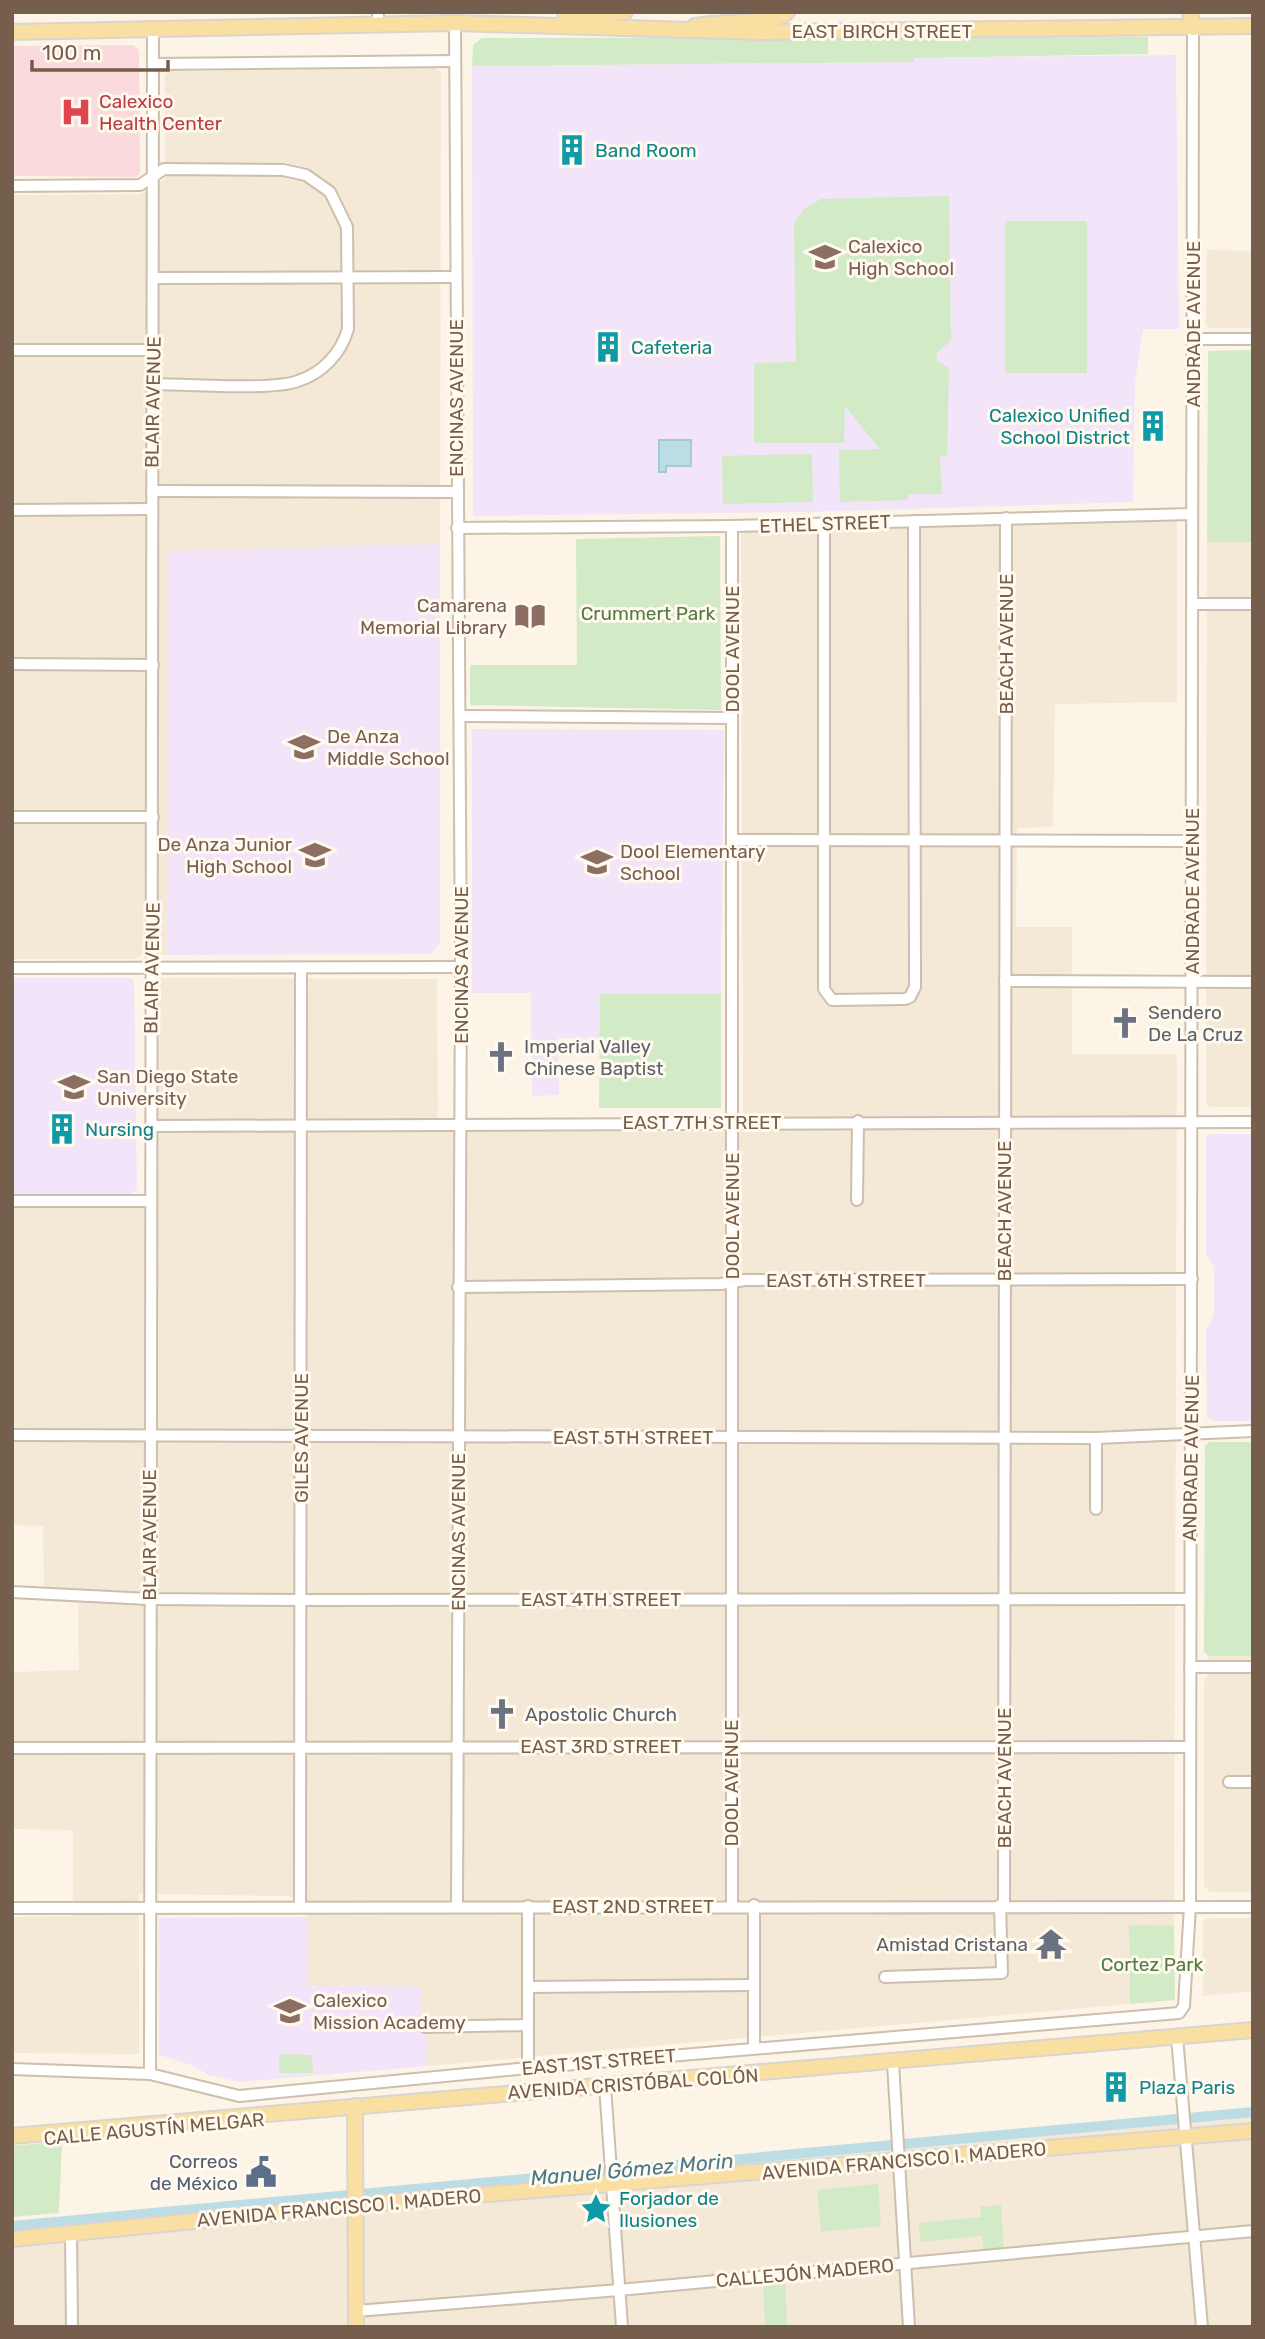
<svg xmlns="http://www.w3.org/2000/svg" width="1265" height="2339" font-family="Rubik,sans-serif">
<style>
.residential{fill:#f4e8d6}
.education{fill:#f2e4f9}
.medical{fill:#fadadc}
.green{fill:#d2eac5}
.water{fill:#bcdde6;stroke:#a2cbd7;stroke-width:2}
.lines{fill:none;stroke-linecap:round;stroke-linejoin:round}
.canal{stroke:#bcdde6;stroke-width:10}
.minor-casing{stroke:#cebead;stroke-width:14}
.major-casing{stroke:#dbd5d0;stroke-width:18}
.minor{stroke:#fff;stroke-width:10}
.major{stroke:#f9dfa1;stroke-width:14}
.labels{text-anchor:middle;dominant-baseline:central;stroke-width:6;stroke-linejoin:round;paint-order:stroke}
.street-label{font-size:19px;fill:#765e4c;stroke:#fff9ee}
.health-label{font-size:19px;fill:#be3a42;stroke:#fff9ee;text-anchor:start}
.culture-label{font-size:19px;fill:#0d838f;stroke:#fff9ee;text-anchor:start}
.education-label{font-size:19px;fill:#785e54;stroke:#fff9ee;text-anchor:start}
.park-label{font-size:19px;fill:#507b43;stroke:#fff9ee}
.worship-label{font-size:19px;fill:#5b616d;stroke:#fff9ee;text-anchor:start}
.service-label{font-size:19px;fill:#4e5e75;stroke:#fff9ee;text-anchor:end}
.water-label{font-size:21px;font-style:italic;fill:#457989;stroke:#fff9ee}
</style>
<rect width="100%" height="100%" fill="#fcf5e7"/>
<g class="residential">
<path d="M 435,68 L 441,72 L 440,544 L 168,551 L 167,955 L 142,955 L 136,959 L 12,959 L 12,195 L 140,194 L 165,179 L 165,75 L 169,71 Z"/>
<path d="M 1207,250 L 1253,251 L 1253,328 L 1210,328 L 1206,325 Z"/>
<path d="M 1173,520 L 1177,523 L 1177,702 L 1055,704 L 1053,827 L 1017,828 L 1016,927 L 1072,927 L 1072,1054 L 1174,1054 L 1177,1058 L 1174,1926 L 1129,1926 L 1130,2004 L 427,2066 L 427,2034 L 306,1985 L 307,1917 L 290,1896 L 139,1894 L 139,2054 L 12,2053 L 12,1917 L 73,1916 L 73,1830 L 12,1829 L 12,1672 L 79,1670 L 78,1603 L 44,1601 L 43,1526 L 12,1525 L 12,1208 L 158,1206 L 159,978 L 437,979 L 438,1132 L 743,1132 L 741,531 Z"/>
<path d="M 1207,542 L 1253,542 L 1253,1107 L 1210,1107 L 1206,1103 Z"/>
<path d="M 1208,1656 L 1253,1656 L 1253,1892 L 1210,1892 L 1204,1886 L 1204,1681 L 1208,1676 Z"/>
<path d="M 1207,1918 L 1253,1918 L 1253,1991 L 1203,1996 L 1203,1922 Z"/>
<path d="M 1253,2112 L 1253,2327 L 12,2327 L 12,2226 Z"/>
</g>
<g class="education">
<path d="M 1176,55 L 1179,329 L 1143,329 L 1135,383 L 1133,502 L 807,512 L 473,516 L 472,66 L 913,62 L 914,58 Z"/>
<path d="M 440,544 L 440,943 L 431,954 L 167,955 L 168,551 Z"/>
<path d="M 472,729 L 724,730 L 721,994 L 602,994 L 602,1038 L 558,1038 L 559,1095 L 532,1096 L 531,993 L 472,993 Z"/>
<path d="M 12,978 L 130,978 L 134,981 L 137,1189 L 131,1194 L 12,1194 Z"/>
<path d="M 1211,1134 L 1253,1134 L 1253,1421 L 1212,1421 L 1207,1417 L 1206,1331 L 1214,1315 L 1214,1267 L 1206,1254 L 1206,1137 Z"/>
<path d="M 307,1917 L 307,1985 L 422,1987 L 422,2033 L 427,2034 L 427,2066 L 240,2082 L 208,2075 L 192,2065 L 159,2055 L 159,1918 Z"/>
</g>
<path class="medical" d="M 133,45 L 139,50 L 140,173 L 136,177 L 12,176 L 12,46 Z"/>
<g class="green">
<path d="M 1148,37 L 1148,54 L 914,58 L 914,62 L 472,66 L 473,45 L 482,38 Z"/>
<path d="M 949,196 L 951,340 L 937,353 L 937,361 L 949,368 L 947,456 L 940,457 L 942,494 L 908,494 L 908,500 L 840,502 L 839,450 L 880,449 L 845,406 L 844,443 L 754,443 L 754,363 L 796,362 L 794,223 L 804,209 L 821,199 Z"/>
<rect x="1005" y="221" width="82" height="152"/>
<path d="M 1253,350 L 1253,542 L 1207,542 L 1208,351 Z"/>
<path d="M 812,454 L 813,502 L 723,504 L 722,456 Z"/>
<path d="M 720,536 L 721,710 L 470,705 L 470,665 L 577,665 L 576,539 Z"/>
<path d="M 600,994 L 721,994 L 721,1108 L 599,1108 Z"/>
<path d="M 1209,1442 L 1253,1442 L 1253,1656 L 1208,1656 L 1204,1651 L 1205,1446 Z"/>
<path d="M 1129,1925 L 1174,1926 L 1175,2000 L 1130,2004 Z"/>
<path d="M 279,2054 L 312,2055 L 313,2073 L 279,2073 Z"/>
<path d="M 62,2141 L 59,2213 L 12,2217 L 12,2146 Z"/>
<path d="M 878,2184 L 881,2226 L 821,2232 L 817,2190 Z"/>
<path d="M 1001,2205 L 1004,2252 L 984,2254 L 982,2236 L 920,2242 L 919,2223 L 981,2217 L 980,2207 Z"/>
<path d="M 785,2280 L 787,2327 L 765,2327 L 763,2282 Z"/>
</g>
<path class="water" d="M 659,440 L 691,440 L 691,466 L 666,466 L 666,472 L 659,472 Z"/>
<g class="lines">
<path class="canal" d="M 12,2226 L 1253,2112"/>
<defs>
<g id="minor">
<path d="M 378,12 L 378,24"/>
<path d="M 455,23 L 461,967 L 457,1906"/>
<path d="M 153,64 L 455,61"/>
<path d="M 12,186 L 140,185 L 164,169 L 283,170 L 306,175 L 330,192 L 347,227 L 348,329 C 341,353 323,373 298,381 C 270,391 188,384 153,384"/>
<path d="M 154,278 L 456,277"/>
<path d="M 1193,339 L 1253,339"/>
<path d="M 12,350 L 154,350"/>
<path d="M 152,491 L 456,492"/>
<path d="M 12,510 L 152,509"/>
<path d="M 824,523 L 824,989 L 832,1000 L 905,999 L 910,997 L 915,987 L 914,521"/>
<path d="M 732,526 L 732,1905"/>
<path d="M 457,528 L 732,526 L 1192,514"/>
<path d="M 1193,604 L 1253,604"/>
<path d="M 12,664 L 153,665"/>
<path d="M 461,716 L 732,718"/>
<path d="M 12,817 L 153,817"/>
<path d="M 732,840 L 1192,841"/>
<path d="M 12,968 L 461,967"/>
<path d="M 1005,981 L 1253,982"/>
<path d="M 151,1126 L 1253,1122"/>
<path d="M 857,1200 L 858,1121"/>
<path d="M 12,1201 L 151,1201"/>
<path d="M 458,1287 L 721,1284 L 745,1280 L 1192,1279"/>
<path d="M 12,1435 L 1096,1438 L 1253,1431"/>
<path d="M 1096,1509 L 1096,1438"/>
<path d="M 12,1592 L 149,1599 L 300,1600 L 1190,1599"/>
<path d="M 1190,1667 L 1253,1667"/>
<path d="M 12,1748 L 1190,1747"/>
<path d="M 1229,1782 L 1253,1782"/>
<path d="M 1004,1905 L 1006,518"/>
<path d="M 528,1906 L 528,2068"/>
<path d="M 300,1907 L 301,969"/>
<path d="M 12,1908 L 1253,1907"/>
<path d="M 885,1977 L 1002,1973 L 1000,1905"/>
<path d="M 528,1987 L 753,1985"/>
<path d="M 425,2027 L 528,2025"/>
<path d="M 1177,2037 L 1202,2327"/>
<path d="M 754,2048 L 754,1905"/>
<path d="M 893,2063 L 909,2327"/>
<path d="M 12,2069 L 150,2074 L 239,2096 L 528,2068 L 1179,2013 L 1184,2006 L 1190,1906 L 1193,28"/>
<path d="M 150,2074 L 153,30"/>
<path d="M 605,2086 L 622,2327"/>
<path d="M 71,2232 L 72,2327"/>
<path d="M 356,2311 L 619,2290 L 1253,2231"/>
</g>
<g id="major">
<path d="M 1190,12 L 1193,28"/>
<path d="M 565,18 L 625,12"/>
<path d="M 695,26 C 714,21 777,25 787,12"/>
<path d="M 12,32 L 455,23 L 759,32 L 1253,26"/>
<path d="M 355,2106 L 356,2327"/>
<path d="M 12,2136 L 1253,2030"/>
<path d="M 12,2239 L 356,2205 L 1253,2131"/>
</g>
</defs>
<use href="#minor" class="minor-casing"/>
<use href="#major" class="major-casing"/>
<use href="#minor" class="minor"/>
<use href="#major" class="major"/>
</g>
<defs>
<symbol id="hospital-bare" viewBox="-9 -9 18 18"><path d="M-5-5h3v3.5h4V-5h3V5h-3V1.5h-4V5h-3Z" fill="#e0444e" stroke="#fff9ee" stroke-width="2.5" paint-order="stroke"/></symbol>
<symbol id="building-bare" viewBox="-9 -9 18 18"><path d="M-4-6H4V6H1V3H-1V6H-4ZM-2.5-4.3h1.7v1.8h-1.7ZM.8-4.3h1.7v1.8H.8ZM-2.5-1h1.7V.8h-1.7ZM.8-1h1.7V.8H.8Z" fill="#0f9aa8" stroke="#fff9ee" stroke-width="2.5" paint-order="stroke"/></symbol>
<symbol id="school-bare" viewBox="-9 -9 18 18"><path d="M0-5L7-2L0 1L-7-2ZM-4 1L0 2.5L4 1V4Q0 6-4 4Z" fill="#8d6e63" stroke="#fff9ee" stroke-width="2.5" paint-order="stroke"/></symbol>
<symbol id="library-bare" viewBox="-9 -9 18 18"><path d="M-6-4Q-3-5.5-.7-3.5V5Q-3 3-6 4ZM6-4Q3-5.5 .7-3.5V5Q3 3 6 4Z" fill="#8d6e63" stroke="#fff9ee" stroke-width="2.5" paint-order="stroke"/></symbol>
<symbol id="church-bare" viewBox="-9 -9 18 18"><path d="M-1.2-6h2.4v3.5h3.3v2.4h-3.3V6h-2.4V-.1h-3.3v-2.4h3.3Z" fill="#6b7280" stroke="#fff9ee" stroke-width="2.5" paint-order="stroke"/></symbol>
<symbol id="university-bare" viewBox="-9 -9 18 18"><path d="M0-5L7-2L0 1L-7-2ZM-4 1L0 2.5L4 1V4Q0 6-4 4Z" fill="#8d6e63" stroke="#fff9ee" stroke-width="2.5" paint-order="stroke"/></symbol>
<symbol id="temple-bare" viewBox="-9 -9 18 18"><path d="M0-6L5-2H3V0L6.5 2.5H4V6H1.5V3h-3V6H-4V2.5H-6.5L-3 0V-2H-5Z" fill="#6b7280" stroke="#fff9ee" stroke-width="2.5" paint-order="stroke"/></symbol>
<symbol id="civic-bare" viewBox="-9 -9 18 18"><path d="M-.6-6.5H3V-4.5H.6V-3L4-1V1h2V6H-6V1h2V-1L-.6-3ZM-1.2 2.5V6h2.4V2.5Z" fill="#5c6f8a" stroke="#fff9ee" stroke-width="2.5" paint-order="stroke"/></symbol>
<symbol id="sight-bare" viewBox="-9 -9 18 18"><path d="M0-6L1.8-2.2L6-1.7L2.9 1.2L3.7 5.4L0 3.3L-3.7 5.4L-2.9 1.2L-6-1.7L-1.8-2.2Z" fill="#0f9aa8" stroke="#fff9ee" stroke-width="2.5" paint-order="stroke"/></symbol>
</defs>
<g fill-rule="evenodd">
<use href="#hospital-bare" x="54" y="90" width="44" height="44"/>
<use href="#building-bare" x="550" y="128" width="44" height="44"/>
<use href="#school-bare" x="803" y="235" width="44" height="44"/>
<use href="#building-bare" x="586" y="325" width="44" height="44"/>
<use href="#building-bare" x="1131" y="404" width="44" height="44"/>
<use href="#library-bare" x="508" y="594" width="44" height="44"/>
<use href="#school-bare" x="282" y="725" width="44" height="44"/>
<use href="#school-bare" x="293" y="833" width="44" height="44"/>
<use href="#school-bare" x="575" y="840" width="44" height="44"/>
<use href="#church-bare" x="1103" y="1001" width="44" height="44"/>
<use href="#church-bare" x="479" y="1035" width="44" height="44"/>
<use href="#university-bare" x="52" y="1065" width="44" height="44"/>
<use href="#building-bare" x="40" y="1107" width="44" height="44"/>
<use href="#church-bare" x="480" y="1692" width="44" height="44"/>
<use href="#temple-bare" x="1029" y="1922" width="44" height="44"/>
<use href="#school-bare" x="268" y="1989" width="44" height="44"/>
<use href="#building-bare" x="1094" y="2065" width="44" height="44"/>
<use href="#civic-bare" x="239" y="2150" width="44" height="44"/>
<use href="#sight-bare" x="574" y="2187" width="44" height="44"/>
</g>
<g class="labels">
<g class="street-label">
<text x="882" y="31">EAST BIRCH STREET</text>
<text transform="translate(1193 324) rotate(-90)">ANDRADE AVENUE</text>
<text transform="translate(456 398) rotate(-90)">ENCINAS AVENUE</text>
<text transform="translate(153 402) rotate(-89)">BLAIR AVENUE</text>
<text transform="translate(825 524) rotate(-2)">ETHEL STREET</text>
<text transform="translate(1006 644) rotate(-90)">BEACH AVENUE</text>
<text transform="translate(732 649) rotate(-90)">DOOL AVENUE</text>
<text transform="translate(1192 891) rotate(-90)">ANDRADE AVENUE</text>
<text transform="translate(461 965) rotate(-90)">ENCINAS AVENUE</text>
<text transform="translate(152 968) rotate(-89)">BLAIR AVENUE</text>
<text x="702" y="1122">EAST 7TH STREET</text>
<text transform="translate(1004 1211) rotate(-90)">BEACH AVENUE</text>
<text transform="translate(732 1216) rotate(-90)">DOOL AVENUE</text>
<text x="846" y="1280">EAST 6TH STREET</text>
<text x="633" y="1437">EAST 5TH STREET</text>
<text transform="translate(301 1438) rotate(-90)">GILES AVENUE</text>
<text transform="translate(1191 1458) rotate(-89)">ANDRADE AVENUE</text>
<text transform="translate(458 1532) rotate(-90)">ENCINAS AVENUE</text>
<text transform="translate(149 1535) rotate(-90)">BLAIR AVENUE</text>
<text x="601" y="1599">EAST 4TH STREET</text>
<text x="601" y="1746">EAST 3RD STREET</text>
<text transform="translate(1004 1778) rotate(-90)">BEACH AVENUE</text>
<text transform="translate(731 1783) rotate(-90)">DOOL AVENUE</text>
<text x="633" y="1906">EAST 2ND STREET</text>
<text transform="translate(599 2062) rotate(-5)">EAST 1ST STREET</text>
<text transform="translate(633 2084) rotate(-4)">AVENIDA CRISTÓBAL COLÓN</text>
<text transform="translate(154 2129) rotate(-5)">CALLE AGUSTÍN MELGAR</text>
<text transform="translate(904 2161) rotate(-5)">AVENIDA FRANCISCO I. MADERO</text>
<text transform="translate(339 2208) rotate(-5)">AVENIDA FRANCISCO I. MADERO</text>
<text transform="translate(805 2273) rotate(-5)">CALLEJÓN MADERO</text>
</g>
<g class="health-label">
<text x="99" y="101">Calexico<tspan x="99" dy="22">Health Center</tspan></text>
</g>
<g class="culture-label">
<text x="595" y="150">Band Room</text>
<text x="631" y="347">Cafeteria</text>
<text x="1130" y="415" text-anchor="end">Calexico Unified<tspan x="1130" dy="22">School District</tspan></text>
<text x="85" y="1129">Nursing</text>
<text x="1139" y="2087">Plaza Paris</text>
<text x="619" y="2198">Forjador de<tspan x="619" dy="22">Ilusiones</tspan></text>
</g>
<g class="education-label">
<text x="848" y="246">Calexico<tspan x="848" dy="22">High School</tspan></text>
<text x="507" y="605" text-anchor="end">Camarena<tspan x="507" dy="22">Memorial Library</tspan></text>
<text x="327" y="736">De Anza<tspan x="327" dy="22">Middle School</tspan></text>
<text x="292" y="844" text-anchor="end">De Anza Junior<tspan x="292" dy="22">High School</tspan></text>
<text x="620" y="851">Dool Elementary<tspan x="620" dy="22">School</tspan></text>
<text x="97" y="1076">San Diego State<tspan x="97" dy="22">University</tspan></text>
<text x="313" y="2000">Calexico<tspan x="313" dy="22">Mission Academy</tspan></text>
</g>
<g class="park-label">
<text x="648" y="613">Crummert Park</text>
<text x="1152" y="1964">Cortez Park</text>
</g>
<g class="worship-label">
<text x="1148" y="1012">Sendero<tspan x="1148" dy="22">De La Cruz</tspan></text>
<text x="524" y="1046">Imperial Valley<tspan x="524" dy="22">Chinese Baptist</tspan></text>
<text x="525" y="1714">Apostolic Church</text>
<text x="1028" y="1944" text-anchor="end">Amistad Cristana</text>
</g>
<g class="service-label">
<text x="238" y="2161">Correos<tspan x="238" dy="22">de México</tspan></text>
</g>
<g class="water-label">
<text transform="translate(632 2169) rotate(-5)">Manuel Gómez Morin</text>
</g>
</g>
<rect width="1265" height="2339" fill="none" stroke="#765e4c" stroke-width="28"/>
<path d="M32 60v10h136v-10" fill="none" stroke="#765e4c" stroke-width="3.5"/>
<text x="42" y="60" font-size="21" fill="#765e4c" stroke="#fff9ee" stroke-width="5" paint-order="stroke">100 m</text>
</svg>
